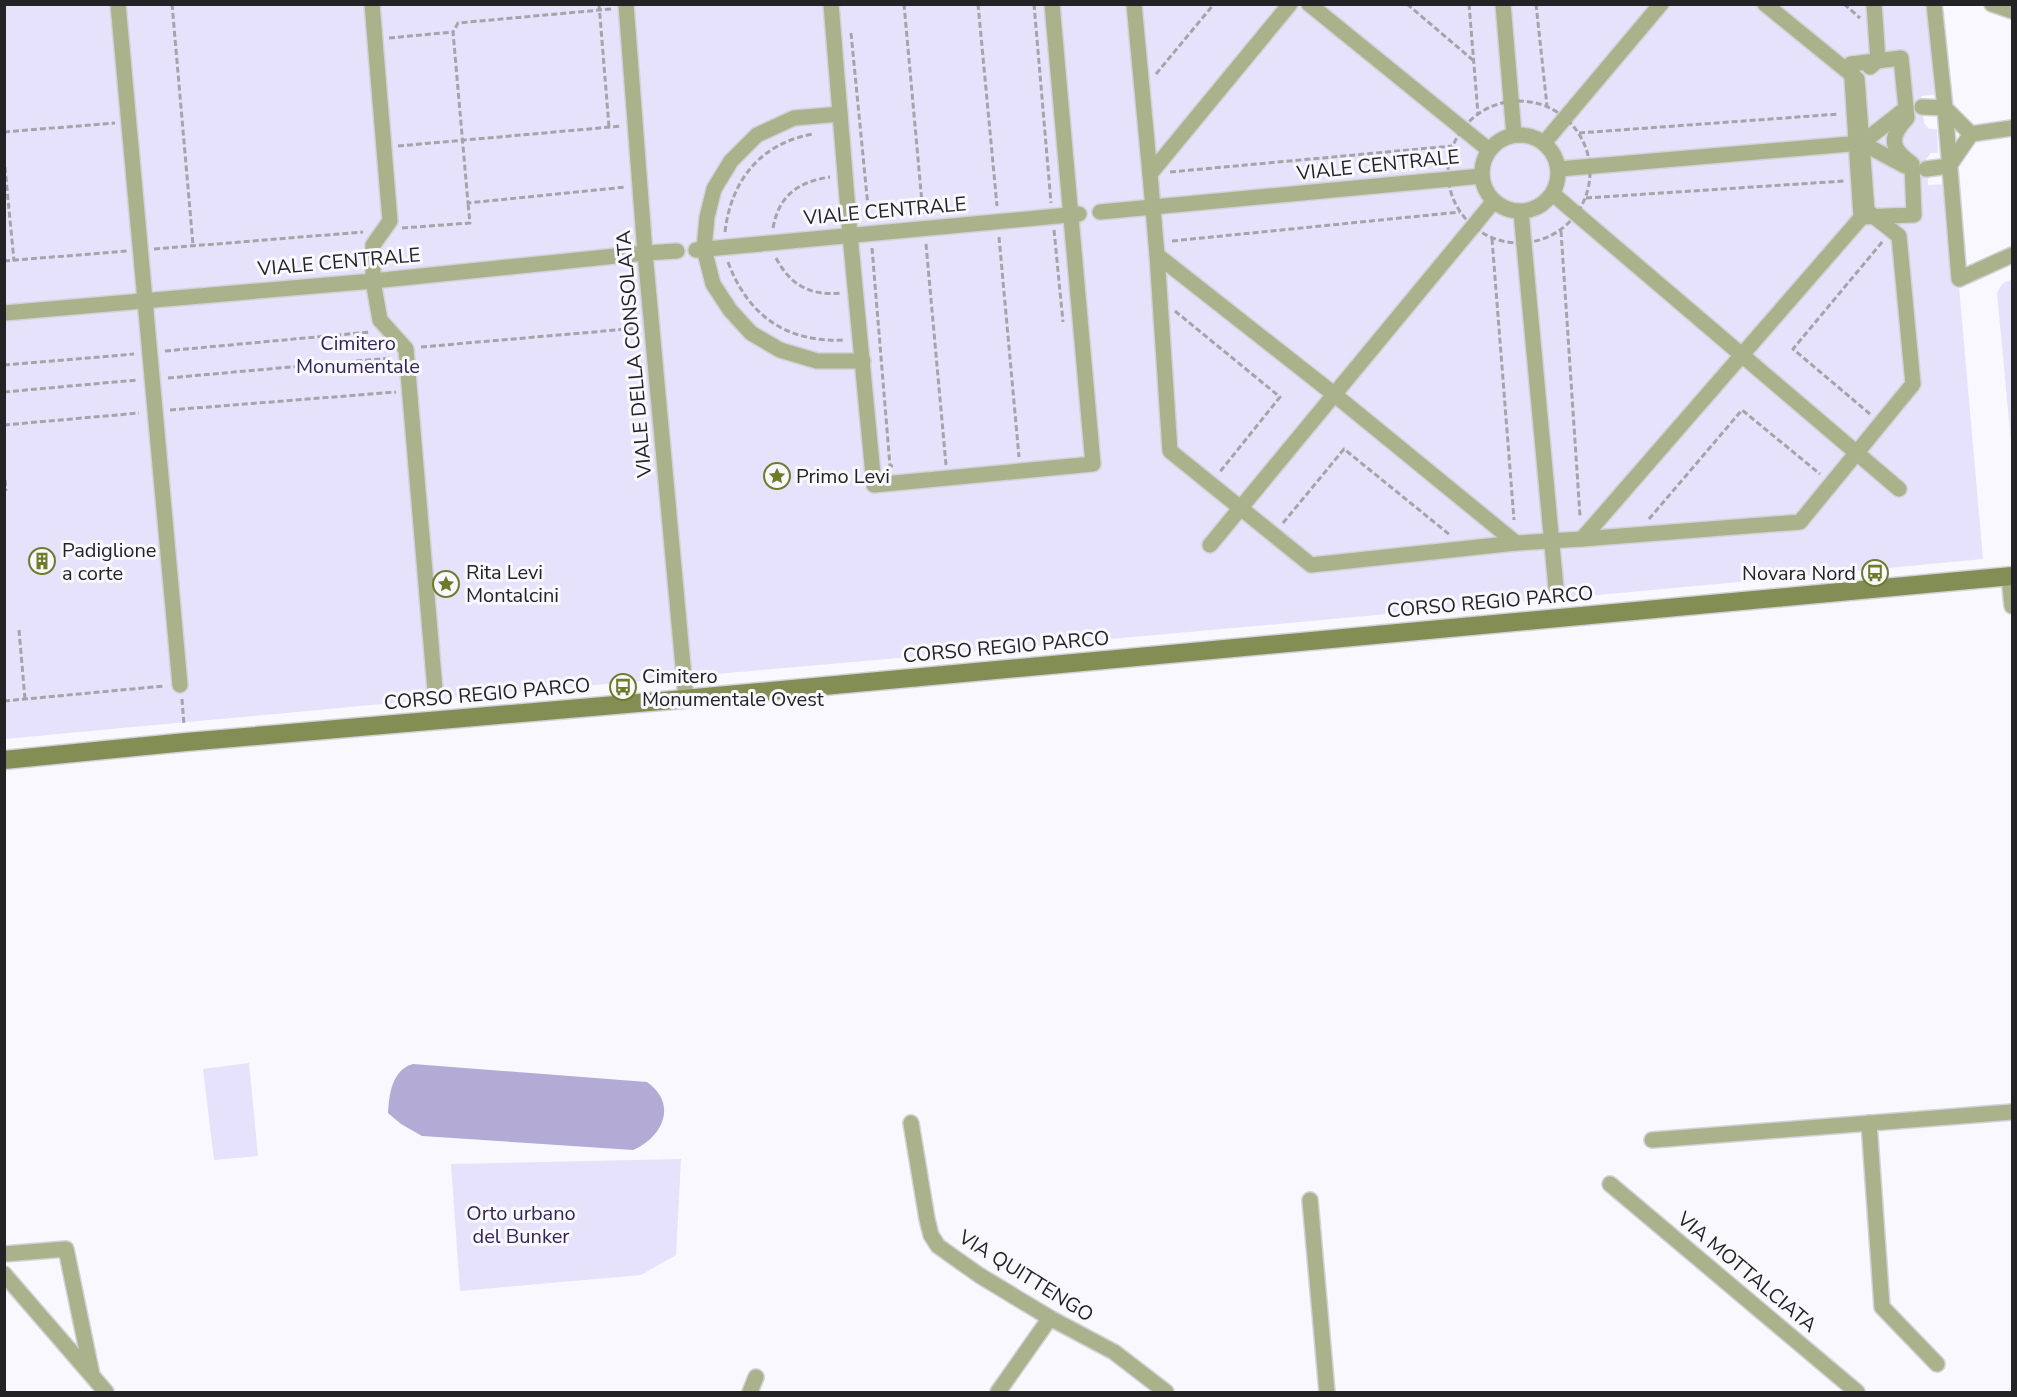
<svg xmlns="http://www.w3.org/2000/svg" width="2017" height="1397" font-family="'Nunito Sans',sans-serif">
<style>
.green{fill:#e6e2fb}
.water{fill:#b3abd5}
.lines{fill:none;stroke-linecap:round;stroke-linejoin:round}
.street-casing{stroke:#d2d2d8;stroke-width:18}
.secondary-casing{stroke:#d2d2d8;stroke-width:21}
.path{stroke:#a5a4a9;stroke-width:3;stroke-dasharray:6 3;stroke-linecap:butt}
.street{stroke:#a9b28b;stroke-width:15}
.secondary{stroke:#838e54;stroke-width:18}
.labels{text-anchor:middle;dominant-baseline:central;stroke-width:6;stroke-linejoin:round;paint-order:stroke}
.street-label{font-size:20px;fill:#232325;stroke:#f9f8ff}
.park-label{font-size:20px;fill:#342559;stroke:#f9f8ff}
.poi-label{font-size:20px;fill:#232325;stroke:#f9f8ff;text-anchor:start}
</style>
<rect width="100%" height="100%" fill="#f9f8ff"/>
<g class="green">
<path d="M 5,5 L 1932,5 L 1940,94 L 1921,96 L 1924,123 L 1929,129 L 1937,129 L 1938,153 L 1931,153 L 1926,159 L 1928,185 L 1950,184 L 1983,559 C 1323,622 664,677 5,739 Z"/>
<path d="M 2012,279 L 2012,453 L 1997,293 L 2002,284 Z"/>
<path d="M 249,1063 L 258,1156 L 214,1160 L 203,1069 Z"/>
<path d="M 681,1159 L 676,1255 L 641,1275 L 460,1291 L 451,1164 Z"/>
</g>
<path class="water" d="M 413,1064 L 647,1082 C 678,1104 663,1137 633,1150 L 422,1136 L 401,1124 L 388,1113 C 389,1094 392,1070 413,1064 Z"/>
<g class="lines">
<defs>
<g id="street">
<path d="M 118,4 L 180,685"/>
<path d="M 372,4 L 390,221 L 373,245 L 373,281 L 380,320 L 406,349 L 435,690"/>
<path d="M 626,4 L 645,253 L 686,699"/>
<path d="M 831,4 L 850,235 L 874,485 L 1093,464 L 1052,4"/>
<path d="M 1134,4 L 1150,174"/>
<path d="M 1290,4 L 1150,174 L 1157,255 L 1335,395 L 1516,543 L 1582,539 L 1867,211 L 1857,79 L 1765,4"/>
<path d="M 1309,4 L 1489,150"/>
<path d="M 1503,4 L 1514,135"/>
<path d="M 1934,4 L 1945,108 L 1959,279 L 2012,255"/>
<path d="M 1992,4 L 2012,11"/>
<path d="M 1901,58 L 1907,118 C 1888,138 1891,149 1912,164 L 1914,215 L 1861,217 L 1851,64 Z"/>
<path d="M 1870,67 L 1878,60 L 1874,4"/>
<path d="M 1922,107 L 1945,108 L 1971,134 L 2012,128"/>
<path d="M 840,114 L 794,118 L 757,135 L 731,161 L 714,189 L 707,217 L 704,249 L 713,284 L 730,310 L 751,333 L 780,350 L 817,361 L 863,361"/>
<circle cx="1520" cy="173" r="38"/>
<path d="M 1544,143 L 1661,4"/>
<path d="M 1862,143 L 1905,166"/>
<path d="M 1862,143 L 1904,110"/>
<path d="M 1559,169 L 1862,143"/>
<path d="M 1926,169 L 1949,166 L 1971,134"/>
<path d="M 1553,194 L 1899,489"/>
<path d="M 1100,212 L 1482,176"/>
<path d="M 1521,212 L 1556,588"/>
<path d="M 696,250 L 1079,214"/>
<path d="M 1157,255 L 1170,451 L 1311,565 L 1516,543"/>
<path d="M 4,313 L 373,281 L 645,253 L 677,251"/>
<path d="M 1582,539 L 1800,522 L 1913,384 L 1899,236 L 1867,211"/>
<path d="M 1210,545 L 1494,201"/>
<path d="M 2009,577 L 2012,606"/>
<path d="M 911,1123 L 927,1219 L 931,1235 L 938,1246 L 979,1275 L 1050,1318 L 1114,1352 L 1166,1392"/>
<path d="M 1869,1123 L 1882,1307 L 1937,1364"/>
<path d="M 1652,1140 L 2012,1112"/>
<path d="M 1610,1184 L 1857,1392"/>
<path d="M 1310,1200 L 1327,1392"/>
<path d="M 4,1254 L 66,1249 L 92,1375"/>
<path d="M 4,1274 L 106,1392"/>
<path d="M 750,1392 L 756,1377"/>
<path d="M 998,1392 L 1050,1318"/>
</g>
<path id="secondary" d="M 4,760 L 186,742 L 673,700 L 2012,576"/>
</defs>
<use href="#street" class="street-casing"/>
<use href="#secondary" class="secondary-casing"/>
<g class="path">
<path d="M 172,4 L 193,245"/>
<path d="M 599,4 L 609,127"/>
<path d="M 904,4 L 923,214"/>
<path d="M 978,4 L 997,206"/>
<path d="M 1034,4 L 1051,203"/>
<path d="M 1407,4 L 1474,61"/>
<path d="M 1469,4 L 1478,114"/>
<path d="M 1536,4 L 1547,106"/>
<path d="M 1844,4 L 1860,18"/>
<path d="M 611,9 L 458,23 L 453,32 L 468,203 L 626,187"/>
<path d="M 851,33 L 869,217"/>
<path d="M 389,38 L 453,32"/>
<path d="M 1156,74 L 1214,4"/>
<circle cx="1519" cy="172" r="71"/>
<path d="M 4,132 L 115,123"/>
<path d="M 1579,133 L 1839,114"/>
<path d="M 398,146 L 622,126"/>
<path d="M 4,158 L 14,261"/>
<path d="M 1170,172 L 1452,146"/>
<path d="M 1586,198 L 1844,181"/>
<path d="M 402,228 L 470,223 L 468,203"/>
<path d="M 773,228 C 779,195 798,182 830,177"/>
<path d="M 1054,230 L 1063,322"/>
<path d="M 1561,231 L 1580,516"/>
<path d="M 725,232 C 731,180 761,143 813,134"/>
<path d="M 999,237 L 1019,457"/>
<path d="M 1492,239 L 1514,520"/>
<path d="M 1172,241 L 1460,212"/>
<path d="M 926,244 L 946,465"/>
<path d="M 872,248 L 890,466 L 893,466"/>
<path d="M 154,249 L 363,232"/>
<path d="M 776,258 C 791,286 810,296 842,293"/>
<path d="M 4,261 L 127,251"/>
<path d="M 728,262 C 748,316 787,343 845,340"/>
<path d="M 1175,311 L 1280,397 L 1219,473"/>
<path d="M 421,347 L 639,328"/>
<path d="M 165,351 L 370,332"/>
<path d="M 4,365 L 134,354"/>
<path d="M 168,378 L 391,358"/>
<path d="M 4,392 L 137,380"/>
<path d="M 170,410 L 396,392"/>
<path d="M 1870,414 L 1793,349 L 1883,241"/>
<path d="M 4,425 L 139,413"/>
<path d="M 4,471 L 6,491"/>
<path d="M 1649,519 L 1742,410 L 1820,474"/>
<path d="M 1283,523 L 1344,449 L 1450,535"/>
<path d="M 80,556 L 154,549"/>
<path d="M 19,630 L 25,699"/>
<path d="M 182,699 L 184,725"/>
<path d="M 4,701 L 164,686"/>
</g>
<use href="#street" class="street"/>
<use href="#secondary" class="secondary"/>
</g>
<defs>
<symbol id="sight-ring" viewBox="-11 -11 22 22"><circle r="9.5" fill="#f9f8ff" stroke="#6e7c2a" stroke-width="1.5"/><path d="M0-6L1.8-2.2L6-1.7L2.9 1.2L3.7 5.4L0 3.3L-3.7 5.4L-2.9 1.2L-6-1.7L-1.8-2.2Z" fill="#6e7c2a"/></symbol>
<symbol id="building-ring" viewBox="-11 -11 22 22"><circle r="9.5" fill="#f9f8ff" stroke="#6e7c2a" stroke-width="1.5"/><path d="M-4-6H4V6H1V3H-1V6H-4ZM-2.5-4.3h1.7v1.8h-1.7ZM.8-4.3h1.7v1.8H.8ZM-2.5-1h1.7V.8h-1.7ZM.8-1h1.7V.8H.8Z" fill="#6e7c2a"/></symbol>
<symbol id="bus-ring" viewBox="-11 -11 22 22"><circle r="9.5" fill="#f9f8ff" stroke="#6e7c2a" stroke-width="1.5"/><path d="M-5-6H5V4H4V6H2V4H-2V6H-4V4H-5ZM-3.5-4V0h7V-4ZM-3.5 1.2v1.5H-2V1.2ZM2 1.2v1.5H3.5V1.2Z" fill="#6e7c2a"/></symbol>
</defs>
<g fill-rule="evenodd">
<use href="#sight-ring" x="762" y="461" width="30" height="30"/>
<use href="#building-ring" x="27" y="546" width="30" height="30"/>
<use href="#bus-ring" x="1860" y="558" width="30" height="30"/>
<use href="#sight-ring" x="431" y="569" width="30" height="30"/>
<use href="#bus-ring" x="608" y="672" width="30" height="30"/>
</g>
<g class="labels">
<g class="street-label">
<text transform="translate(1378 165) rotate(-6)">VIALE CENTRALE</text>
<text transform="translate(885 211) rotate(-5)">VIALE CENTRALE</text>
<text transform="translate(339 262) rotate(-5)">VIALE CENTRALE</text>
<text transform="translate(634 354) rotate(-95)">VIALE DELLA CONSOLATA</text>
<text transform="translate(1490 602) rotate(-5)">CORSO REGIO PARCO</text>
<text transform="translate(1006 647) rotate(-5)">CORSO REGIO PARCO</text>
<text transform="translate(487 694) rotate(-5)">CORSO REGIO PARCO</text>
<text transform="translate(1747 1272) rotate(40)">VIA MOTTALCIATA</text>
<text transform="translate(1026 1276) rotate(32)">VIA QUITTENGO</text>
</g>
<g class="park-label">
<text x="358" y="343">Cimitero<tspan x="358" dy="23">Monumentale</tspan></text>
<text x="521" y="1213">Orto urbano<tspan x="521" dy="23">del Bunker</tspan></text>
</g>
<g class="poi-label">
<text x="796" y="476">Primo Levi</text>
<text x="62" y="550">Padiglione<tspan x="62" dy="23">a corte</tspan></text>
<text x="466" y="572">Rita Levi<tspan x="466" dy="23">Montalcini</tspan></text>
<text x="1856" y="573" text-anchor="end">Novara Nord</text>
<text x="642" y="676">Cimitero<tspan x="642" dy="23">Monumentale Ovest</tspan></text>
</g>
</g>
<rect width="2017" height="1397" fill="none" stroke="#232325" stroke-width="12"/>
</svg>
